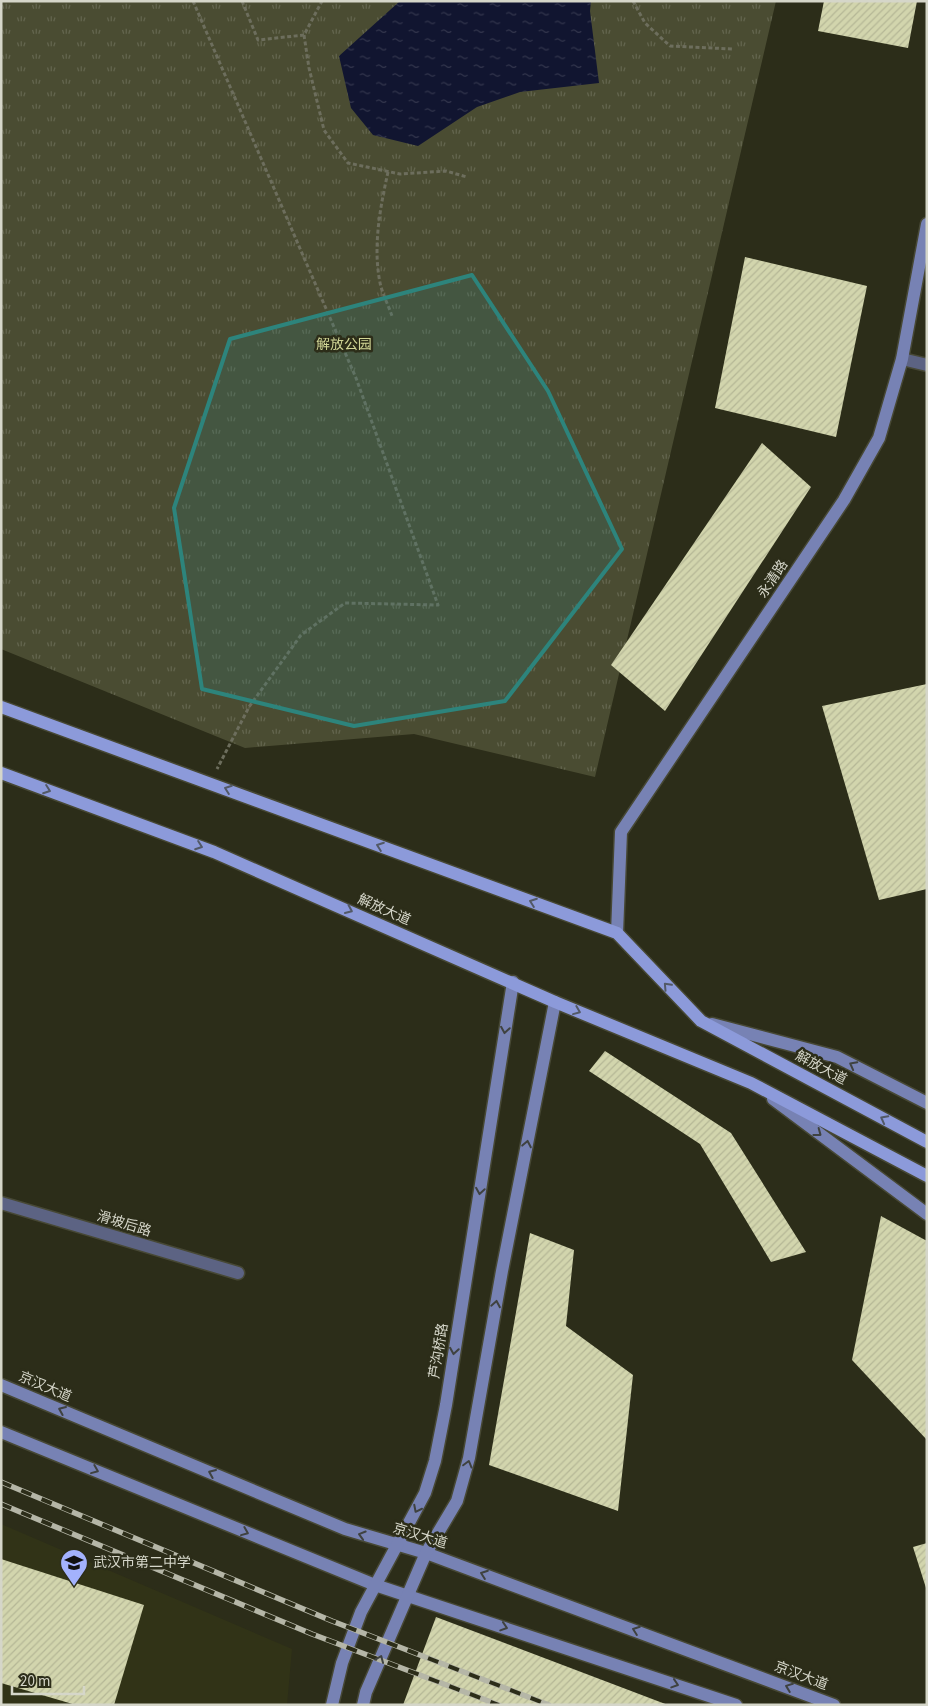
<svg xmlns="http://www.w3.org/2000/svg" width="928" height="1706" font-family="'Source Sans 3','Noto Sans SC',sans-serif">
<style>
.built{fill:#313317}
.park{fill:url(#park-tufts)}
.water{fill:url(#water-ripples)}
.building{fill:url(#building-hatch)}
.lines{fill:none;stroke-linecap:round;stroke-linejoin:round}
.street-casing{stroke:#474835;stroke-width:15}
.secondary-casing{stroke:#474835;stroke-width:15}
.primary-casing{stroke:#474835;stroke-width:15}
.path{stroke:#6d6e5d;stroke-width:3;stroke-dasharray:4 2.5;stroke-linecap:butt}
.street{stroke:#5c6383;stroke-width:12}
.secondary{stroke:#7782b4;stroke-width:12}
.primary{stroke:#8c9ada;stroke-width:12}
.rail-casing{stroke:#b5b6a7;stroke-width:5.5}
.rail{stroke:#2c2d19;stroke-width:4;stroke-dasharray:11;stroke-linecap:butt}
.oneway{stroke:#525966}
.oneway2{stroke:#3f4240}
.marked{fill:#2d847c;fill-opacity:0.2;stroke:#2d847c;stroke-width:4;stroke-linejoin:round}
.labels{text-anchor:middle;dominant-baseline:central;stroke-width:5;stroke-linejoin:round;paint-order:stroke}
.park-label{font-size:14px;fill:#d1d696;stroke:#2c2d19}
.street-label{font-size:14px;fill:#d5d6c9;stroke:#2c2d19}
.poi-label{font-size:14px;fill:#d5d6c9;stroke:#2c2d19;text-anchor:start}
</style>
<defs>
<pattern id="park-tufts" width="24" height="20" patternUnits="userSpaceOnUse" patternTransform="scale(1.25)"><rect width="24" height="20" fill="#4a4c32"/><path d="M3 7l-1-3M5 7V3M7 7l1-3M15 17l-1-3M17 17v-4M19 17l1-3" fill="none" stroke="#63654e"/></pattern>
<pattern id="water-ripples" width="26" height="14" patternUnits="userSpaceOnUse" patternTransform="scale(1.25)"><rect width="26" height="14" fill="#111530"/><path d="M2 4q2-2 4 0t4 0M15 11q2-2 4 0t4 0" fill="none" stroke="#33364d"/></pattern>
<pattern id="building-hatch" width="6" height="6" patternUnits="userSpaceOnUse" patternTransform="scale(1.25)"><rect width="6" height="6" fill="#d2d5ad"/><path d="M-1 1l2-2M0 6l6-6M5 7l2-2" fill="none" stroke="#b5b796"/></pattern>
</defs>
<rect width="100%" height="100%" fill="#2c2d19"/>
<path class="built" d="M 1,1524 L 292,1649 L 287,1705 L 1,1705 Z"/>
<path class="park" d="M 1,1 L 776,1 L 595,777 L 414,734 L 245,748 L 1,649 Z"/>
<path class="water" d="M 400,1 L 591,1 L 590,11 L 599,83 L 520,92 L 477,107 L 418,146 L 373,135 L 351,108 L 339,56 Z"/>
<g class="building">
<path d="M 824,1 L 917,1 L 908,48 L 818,31 Z"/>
<path d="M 745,257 L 867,286 L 836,437 L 715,408 Z"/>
<path d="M 762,443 L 811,487 L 665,711 L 611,665 Z"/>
<path d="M 927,684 L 927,889 L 879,900 L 822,706 Z"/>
<path d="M 605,1051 L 731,1133 L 806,1252 L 771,1262 L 700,1144 L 589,1071 Z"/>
<path d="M 881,1216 L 927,1241 L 927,1440 L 852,1360 Z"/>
<path d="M 530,1233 L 574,1250 L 566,1326 L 633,1375 L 618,1511 L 489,1465 Z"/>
<path d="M 927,1543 L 927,1588 L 926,1588 L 913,1547 Z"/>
<path d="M 1,1559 L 144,1605 L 114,1705 L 76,1705 L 1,1683 Z"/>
<path d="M 436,1617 L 668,1705 L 403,1705 Z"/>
</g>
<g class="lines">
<defs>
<g id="street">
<path d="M 902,359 L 927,365"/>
<path d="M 1,1203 L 238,1273"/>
</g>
<g id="secondary">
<path d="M 617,933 L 621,832 L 844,500 L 879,438 L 902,359 L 927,224"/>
<path d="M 712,1024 L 837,1057 L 927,1103"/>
<path d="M 773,1099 L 927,1214"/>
<path d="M 1,1385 L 345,1529 L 426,1553 L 834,1705"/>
<path d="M 1,1432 L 375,1585 L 736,1705"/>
<path d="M 332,1705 L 342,1663 L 361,1612 L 425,1493 L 435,1461 L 446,1405 L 513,982"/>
<path d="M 363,1705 L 366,1692 L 426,1553 L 457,1501 L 469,1458 L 502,1271 L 555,1002"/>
</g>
<g id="primary">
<path d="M 1,707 L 617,933 L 701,1021 L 927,1142"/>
<path d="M 1,773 L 214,852 L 555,1002 L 751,1083 L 927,1176"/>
</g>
</defs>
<use href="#street" class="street-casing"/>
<use href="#secondary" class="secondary-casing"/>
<use href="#primary" class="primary-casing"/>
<g class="path">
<path d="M 193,1 L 356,378 L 438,605 L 345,603 L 301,635 L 249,707 L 217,769"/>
<path d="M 242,1 L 258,40 L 304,35 L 322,1"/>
<path d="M 633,1 L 645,23 L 670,46 L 732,49"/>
<path d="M 304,35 L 309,68 L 324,130 L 348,163 L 400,174 L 446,171 L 467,177"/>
<path d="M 388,172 C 380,208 372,250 381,287 C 384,297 389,307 392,316"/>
</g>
<use href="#street" class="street"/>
<use href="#secondary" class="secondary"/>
<use href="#primary" class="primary"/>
<defs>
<g id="rail">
<path d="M 1,1482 L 332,1621 L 549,1705"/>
<path d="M 1,1504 L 312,1634 L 499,1705"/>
</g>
</defs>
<use href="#rail" class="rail-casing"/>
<use href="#rail" class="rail"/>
</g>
<defs><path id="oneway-chevron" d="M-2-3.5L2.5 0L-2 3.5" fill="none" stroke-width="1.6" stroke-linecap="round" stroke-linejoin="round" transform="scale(1.25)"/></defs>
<g class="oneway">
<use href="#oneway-chevron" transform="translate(228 789) rotate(-160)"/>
<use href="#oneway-chevron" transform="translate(47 790) rotate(20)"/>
<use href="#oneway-chevron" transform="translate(199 846) rotate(20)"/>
<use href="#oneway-chevron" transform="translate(380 846) rotate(-160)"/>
<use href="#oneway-chevron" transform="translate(533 902) rotate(-160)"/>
<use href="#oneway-chevron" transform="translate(349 910) rotate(24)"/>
<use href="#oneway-chevron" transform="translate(667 986) rotate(-133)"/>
<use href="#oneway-chevron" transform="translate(577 1011) rotate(22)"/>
<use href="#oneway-chevron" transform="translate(884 1119) rotate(-152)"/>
</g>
<g class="oneway2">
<use href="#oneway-chevron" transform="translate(505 1030) rotate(99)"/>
<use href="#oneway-chevron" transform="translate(853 1065) rotate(-152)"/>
<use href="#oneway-chevron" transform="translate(818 1133) rotate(37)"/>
<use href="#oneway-chevron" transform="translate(527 1144) rotate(-79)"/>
<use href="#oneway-chevron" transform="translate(480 1191) rotate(99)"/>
<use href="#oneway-chevron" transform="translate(496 1304) rotate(-80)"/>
<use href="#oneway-chevron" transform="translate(454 1351) rotate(99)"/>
<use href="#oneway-chevron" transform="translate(62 1410) rotate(-157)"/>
<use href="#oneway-chevron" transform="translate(468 1464) rotate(-75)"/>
<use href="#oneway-chevron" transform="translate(95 1470) rotate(22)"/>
<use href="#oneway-chevron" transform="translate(212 1473) rotate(-157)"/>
<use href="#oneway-chevron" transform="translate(417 1509) rotate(117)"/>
<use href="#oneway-chevron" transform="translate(245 1532) rotate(22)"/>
<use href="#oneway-chevron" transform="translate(362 1535) rotate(-163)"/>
<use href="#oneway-chevron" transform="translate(484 1574) rotate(-160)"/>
<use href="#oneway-chevron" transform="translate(504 1627) rotate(18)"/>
<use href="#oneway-chevron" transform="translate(636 1630) rotate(-160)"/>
<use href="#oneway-chevron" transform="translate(380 1659) rotate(-67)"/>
<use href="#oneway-chevron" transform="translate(675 1684) rotate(18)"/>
<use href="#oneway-chevron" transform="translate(789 1687) rotate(-159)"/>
</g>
<path class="marked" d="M 472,275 L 548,391 L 622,549 L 505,701 L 354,726 L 202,689 L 174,508 L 230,339 Z"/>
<defs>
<symbol id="school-pin" viewBox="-11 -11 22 30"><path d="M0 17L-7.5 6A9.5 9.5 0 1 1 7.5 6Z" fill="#a3b2fd" stroke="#2c2d19"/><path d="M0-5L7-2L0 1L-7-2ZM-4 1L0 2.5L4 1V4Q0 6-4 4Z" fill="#111"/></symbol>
</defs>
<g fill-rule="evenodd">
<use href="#school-pin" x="58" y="1547" width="32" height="43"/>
</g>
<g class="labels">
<g class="park-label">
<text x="344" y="345">解放公园</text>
</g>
<g class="street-label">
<text transform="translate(773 579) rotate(-56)">永清路</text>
<text transform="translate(384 910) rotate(24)">解放大道</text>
<text transform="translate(821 1068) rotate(28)">解放大道</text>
<text transform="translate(124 1224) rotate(17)">滑坡后路</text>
<text transform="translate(439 1351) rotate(-81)">芦沟桥路</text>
<text transform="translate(45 1387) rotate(23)">京汉大道</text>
<text transform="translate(420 1536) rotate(17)">京汉大道</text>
<text transform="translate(801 1676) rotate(21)">京汉大道</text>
</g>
<g class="poi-label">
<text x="93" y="1563">武汉市第二中学</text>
</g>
</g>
<rect width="928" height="1706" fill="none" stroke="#d5d6c9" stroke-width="5"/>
<path d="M12 1686v8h72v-8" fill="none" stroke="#d5d6c9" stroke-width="2.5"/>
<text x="20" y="1686" font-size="15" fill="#d5d6c9" stroke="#2c2d19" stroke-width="4" paint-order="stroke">20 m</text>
</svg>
